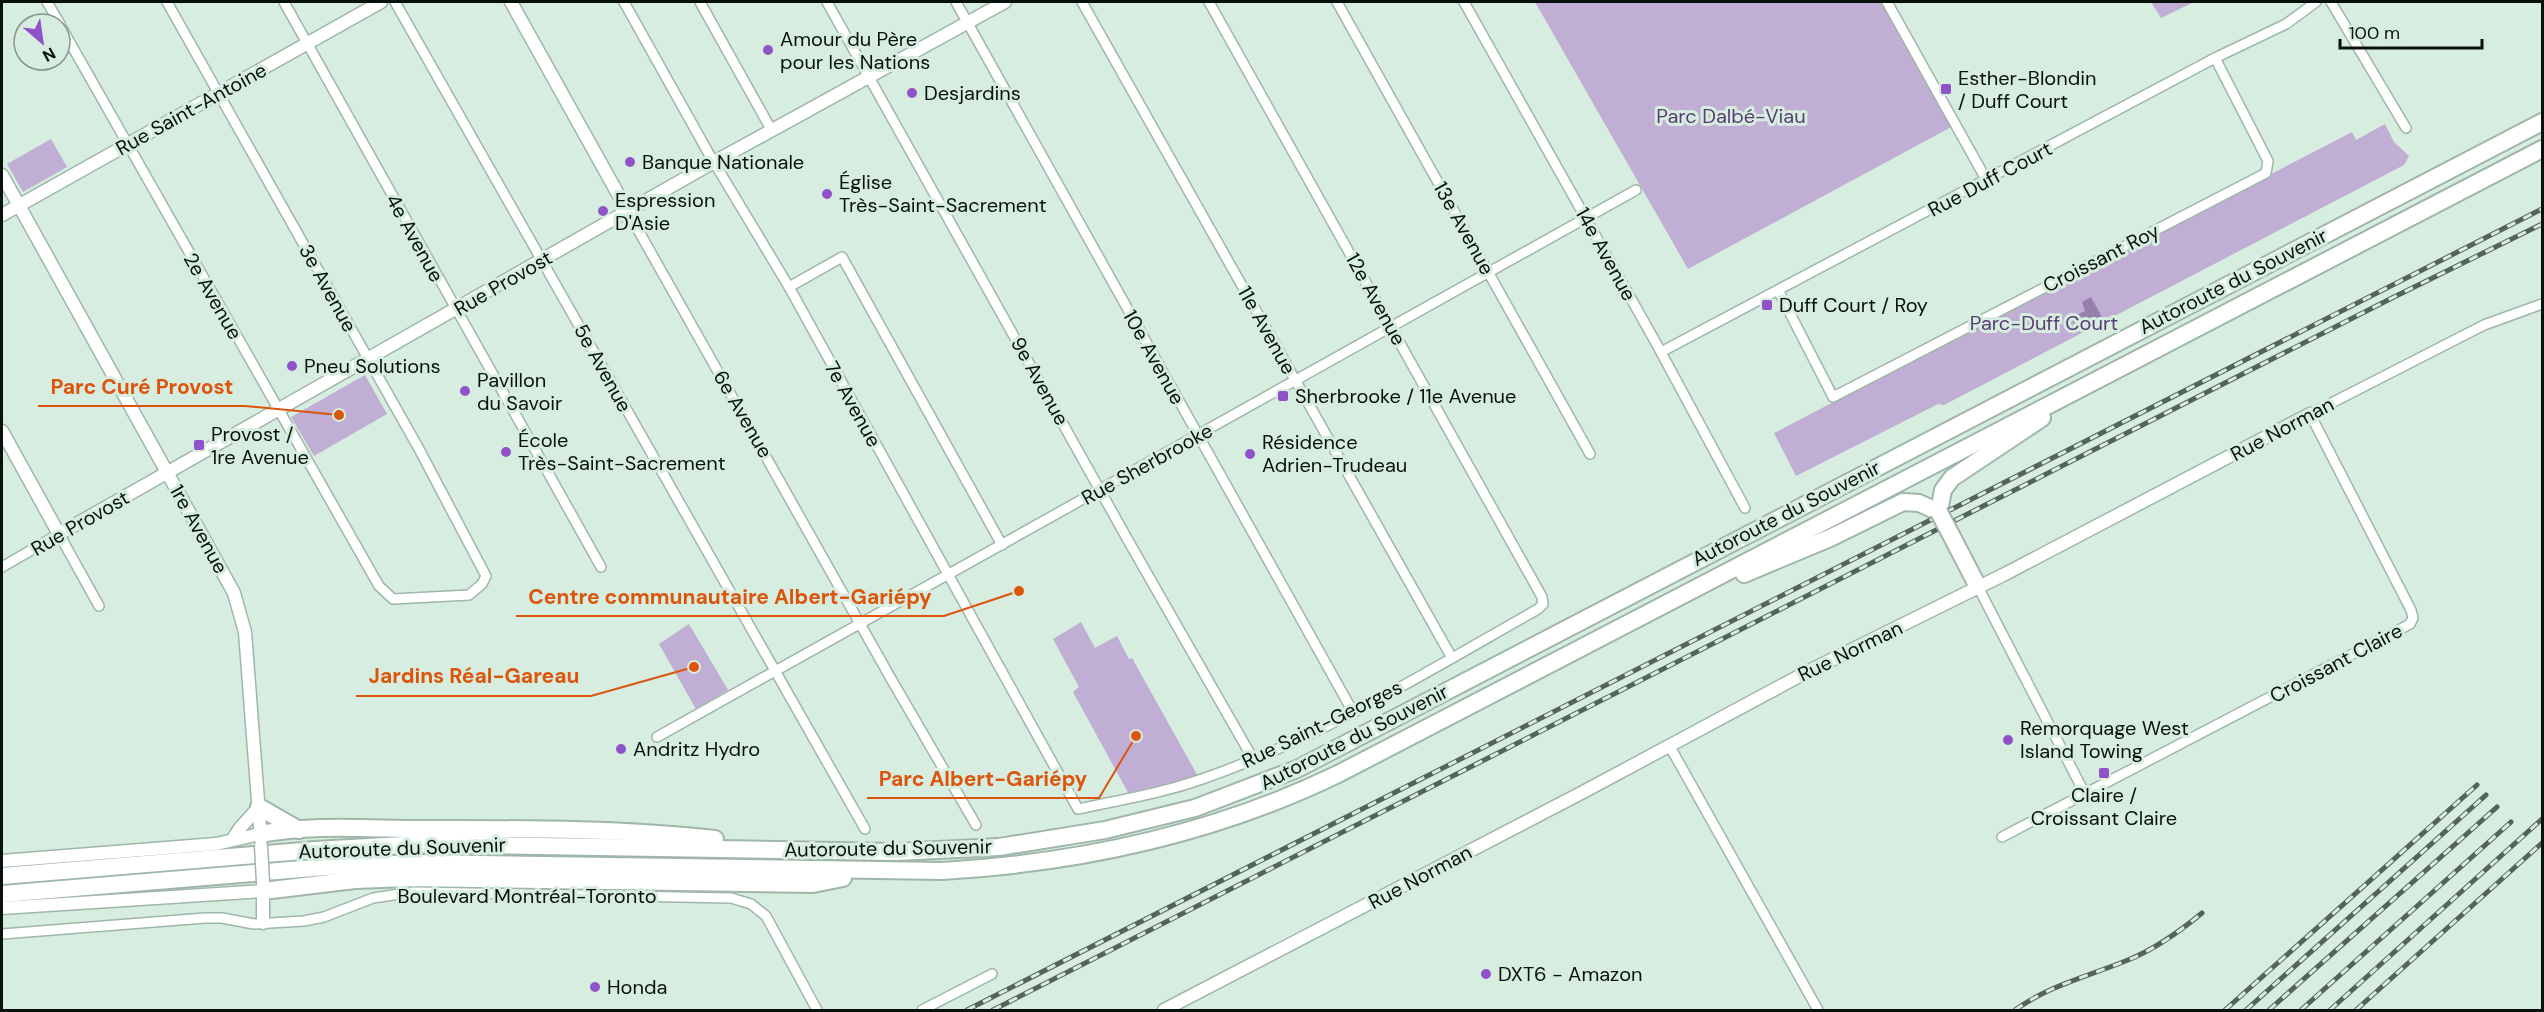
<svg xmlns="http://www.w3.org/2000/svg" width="2544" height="1012" font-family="'DM Sans',sans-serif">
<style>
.green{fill:#c0aed5}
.water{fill:#9581ab}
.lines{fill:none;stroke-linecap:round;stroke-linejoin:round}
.street-casing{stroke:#9fb6a9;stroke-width:12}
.secondary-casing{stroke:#9fb6a9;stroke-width:15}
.highway-casing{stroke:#9fb6a9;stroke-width:20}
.street{stroke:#fff;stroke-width:9}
.secondary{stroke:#fff;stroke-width:12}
.highway{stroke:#fff;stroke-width:16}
.rail-casing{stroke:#55635b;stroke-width:5}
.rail{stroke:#d6eddf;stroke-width:3;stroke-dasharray:9;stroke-linecap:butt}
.secondary-bridge-casing{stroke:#9fb6a9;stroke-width:15;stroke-linecap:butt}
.highway-bridge-casing{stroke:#9fb6a9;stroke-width:20;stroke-linecap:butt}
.secondary-bridge{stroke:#fff;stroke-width:12}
.highway-bridge{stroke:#fff;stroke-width:16}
.poi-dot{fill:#9052c8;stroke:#d6eddf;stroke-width:2}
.labels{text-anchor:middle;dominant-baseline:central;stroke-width:6;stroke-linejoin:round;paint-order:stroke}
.poi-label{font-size:20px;fill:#09110d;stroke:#d6eddf;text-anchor:start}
.street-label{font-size:20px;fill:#09110d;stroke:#d6eddf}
.park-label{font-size:20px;fill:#583c74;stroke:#d6eddf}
.leader{fill:none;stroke:#dd550c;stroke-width:2}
.callout-dot{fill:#dd550c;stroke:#d6eddf;stroke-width:2}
.callout-label{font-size:21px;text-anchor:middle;font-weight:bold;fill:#dd550c;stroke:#d6eddf;stroke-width:6;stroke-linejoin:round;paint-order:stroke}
</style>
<rect width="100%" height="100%" fill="#d6eddf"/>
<g class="green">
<path d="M 1535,2 L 1887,2 L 1955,125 L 1688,269 Z"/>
<path d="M 2151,2 L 2194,2 L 2161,18 Z"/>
<path d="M 2385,124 L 2394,142 L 2409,156 L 2404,165 L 1944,405 L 1938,404 L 1796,476 L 1774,433 L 2352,132 L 2356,140 Z"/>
<path d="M 51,139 L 67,167 L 23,192 L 7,164 Z"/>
<path d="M 365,375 L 387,414 L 314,456 L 291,417 Z"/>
<path d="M 1081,622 L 1095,648 L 1117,636 L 1129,659 L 1132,658 L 1200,780 L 1131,798 L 1073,692 L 1079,687 L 1053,639 Z"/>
<path d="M 689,624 L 728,690 L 696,709 L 659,644 Z"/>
</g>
<path class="water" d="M 2091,297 L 2102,317 L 2078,330 L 2071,318 L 2085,311 L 2082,302 Z"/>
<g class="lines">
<defs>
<g id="street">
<path d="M 47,2 L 60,24"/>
<path d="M 284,2 L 601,567"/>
<path d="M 395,2 L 865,829"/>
<path d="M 624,2 L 709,154 L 789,287 L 1078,809 C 1119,800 1163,793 1202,779 C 1321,738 1430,670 1538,609 L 1543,604 L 1542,597 L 1209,2"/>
<path d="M 700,2 L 772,131"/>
<path d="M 827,2 L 1129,542 L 1253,759"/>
<path d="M 956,2 L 1353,712"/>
<path d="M 1082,2 L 1452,658"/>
<path d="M 1337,2 L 1590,454"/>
<path d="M 1464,2 L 1656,343 L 1745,508"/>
<path d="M 1887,2 L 1987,181"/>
<path d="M 2331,2 L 2406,128"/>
<path d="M 60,25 L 379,586 L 393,599 L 469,595 L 482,584 L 486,576 L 419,449 L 167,2"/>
<path d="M 628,212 L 890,677 L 976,825"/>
<path d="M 789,287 L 842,257 L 1002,545"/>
<path d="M 1778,290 L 1833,397 L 2266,173 L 2268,161 L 2215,58"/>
<path d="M 1661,352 L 2215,58 L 2286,24 L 2316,2"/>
<path d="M 2,567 L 59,534 L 99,606"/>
<path d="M 1978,587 L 2085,794"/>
<path d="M 657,737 L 1636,190"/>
<path d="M 1669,745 L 1818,1010"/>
<path d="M 2002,837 L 2410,624 L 2413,618 L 2411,610 L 2310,414 L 2484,325 L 2542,304"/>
<path d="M 2,934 L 205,918 L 222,918 L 254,924 L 304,921 L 324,917 L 373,898 L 414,892 L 731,898 L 751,904 L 766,916 L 817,1010"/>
<path d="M 922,1010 L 992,974"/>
</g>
<g id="secondary">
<path d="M 511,2 L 628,212"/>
<path d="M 2,175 L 234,593 L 245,632 L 261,840"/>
<path d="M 2,215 L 381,2"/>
<path d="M 2,431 L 59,534 L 714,162 L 1005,2"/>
<path d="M 232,840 L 240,828 L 259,807"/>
<path d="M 2,861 L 216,844 L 260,834"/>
<path d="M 2,908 L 263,891"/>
<path d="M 263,923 L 263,885"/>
<path d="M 1164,1010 L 1585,791 L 1805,673 L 2007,573 L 2310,414"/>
</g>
<g id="highway">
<path d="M 1961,554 L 1978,587"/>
<path d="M 1744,574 L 1830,538 L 1903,502 L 1919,503 L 1939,512 L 1943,490 L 1952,478 L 2042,418"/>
<path d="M 259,807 L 299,830"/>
<path d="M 260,834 C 314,824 370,829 424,829 C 521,829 618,828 715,839"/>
<path d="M 2,876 L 315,850 L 421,844 L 896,852 L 999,847 L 1105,830 L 1195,808 L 1297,769 L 2542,122"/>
<path d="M 263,891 L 355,880 L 408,878 L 813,884 L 843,878"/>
<path d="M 2,894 L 325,867 L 416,863 L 942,871 C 1079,863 1214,834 1338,774 L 2542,149"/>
</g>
</defs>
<use href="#street" class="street-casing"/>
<use href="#secondary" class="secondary-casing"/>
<use href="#highway" class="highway-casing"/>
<use href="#street" class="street"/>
<use href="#secondary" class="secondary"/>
<use href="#highway" class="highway"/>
<defs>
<g id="rail">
<path d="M 967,1010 L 2542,209"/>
<path d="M 993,1010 L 2392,298 L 2542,224"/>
<path d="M 2015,1010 C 2050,985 2089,976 2128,960 C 2155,949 2179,932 2202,913"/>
<path d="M 2225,1010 L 2477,785"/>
<path d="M 2246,1010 L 2486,795"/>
<path d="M 2269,1010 L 2497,807"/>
<path d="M 2301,1010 L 2511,822"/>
<path d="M 2330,1010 L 2542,819"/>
<path d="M 2356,1010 L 2542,843"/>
</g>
</defs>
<use href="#rail" class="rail-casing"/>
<use href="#rail" class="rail"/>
<defs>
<path id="secondary-bridge" d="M 261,846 L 263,882"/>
<path id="highway-bridge" d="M 1939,512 L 1961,554"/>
</defs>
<use href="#secondary-bridge" class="secondary-bridge-casing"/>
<use href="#highway-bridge" class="highway-bridge-casing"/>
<use href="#secondary-bridge" class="secondary-bridge"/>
<use href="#highway-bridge" class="highway-bridge"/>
</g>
<g class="poi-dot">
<circle cx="768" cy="50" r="6"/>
<rect x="1940" y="83" width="12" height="12" rx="3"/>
<circle cx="912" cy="93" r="6"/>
<circle cx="630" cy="162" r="6"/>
<circle cx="827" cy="194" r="6"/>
<circle cx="603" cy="211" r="6"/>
<rect x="1761" y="299" width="12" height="12" rx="3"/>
<circle cx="292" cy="366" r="6"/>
<circle cx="465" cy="391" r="6"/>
<rect x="1277" y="390" width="12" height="12" rx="3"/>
<rect x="193" y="439" width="12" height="12" rx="3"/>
<circle cx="506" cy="452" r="6"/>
<circle cx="1250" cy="454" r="6"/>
<circle cx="2008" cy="740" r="6"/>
<circle cx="621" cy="749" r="6"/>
<rect x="2098" y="767" width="12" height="12" rx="3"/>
<circle cx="1486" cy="974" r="6"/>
<circle cx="595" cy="987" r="6"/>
</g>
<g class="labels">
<g class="poi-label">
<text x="780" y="39">Amour du Père<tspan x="780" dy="23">pour les Nations</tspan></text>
<text x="1958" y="78">Esther-Blondin<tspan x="1958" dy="23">/ Duff Court</tspan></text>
<text x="924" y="93">Desjardins</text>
<text x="642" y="162">Banque Nationale</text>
<text x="839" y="182">Église<tspan x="839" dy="23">Très-Saint-Sacrement</tspan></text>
<text x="615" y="200">Espression<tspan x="615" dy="23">D'Asie</tspan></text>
<text x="1779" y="305">Duff Court / Roy</text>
<text x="304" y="366">Pneu Solutions</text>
<text x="477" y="380">Pavillon<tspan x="477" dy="23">du Savoir</tspan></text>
<text x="1295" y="396">Sherbrooke / 11e Avenue</text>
<text x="211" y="434">Provost /<tspan x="211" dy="23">1re Avenue</tspan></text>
<text x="518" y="440">École<tspan x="518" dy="23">Très-Saint-Sacrement</tspan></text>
<text x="1262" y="442">Résidence<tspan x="1262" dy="23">Adrien-Trudeau</tspan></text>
<text x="2020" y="728">Remorquage West<tspan x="2020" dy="23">Island Towing</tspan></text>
<text x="633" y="749">Andritz Hydro</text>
<text x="2104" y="795" text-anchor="middle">Claire /<tspan x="2104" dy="23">Croissant Claire</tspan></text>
<text x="1498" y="974">DXT6 - Amazon</text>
<text x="607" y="987">Honda</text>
</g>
<g class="street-label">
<text transform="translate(191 109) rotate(-29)">Rue Saint-Antoine</text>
<text transform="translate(1990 179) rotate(-28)">Rue Duff Court</text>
<text transform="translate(1464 228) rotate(61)">13e Avenue</text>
<text transform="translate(415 238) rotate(61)">4e Avenue</text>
<text transform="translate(1606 254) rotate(61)">14e Avenue</text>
<text transform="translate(2101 258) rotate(-27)">Croissant Roy</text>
<text transform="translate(2233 281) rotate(-27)">Autoroute du Souvenir</text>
<text transform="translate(503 283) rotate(-30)">Rue Provost</text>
<text transform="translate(328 288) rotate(61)">3e Avenue</text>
<text transform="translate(213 296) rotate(60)">2e Avenue</text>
<text transform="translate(1376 299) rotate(61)">12e Avenue</text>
<text transform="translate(1267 330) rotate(61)">11e Avenue</text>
<text transform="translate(1154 357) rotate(61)">10e Avenue</text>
<text transform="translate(603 368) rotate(61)">5e Avenue</text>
<text transform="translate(1040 381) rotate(61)">9e Avenue</text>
<text transform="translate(853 404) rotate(61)">7e Avenue</text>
<text transform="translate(743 414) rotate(60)">6e Avenue</text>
<text transform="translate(2282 429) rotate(-28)">Rue Norman</text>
<text transform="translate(1147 464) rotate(-29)">Rue Sherbrooke</text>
<text transform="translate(1786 513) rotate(-27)">Autoroute du Souvenir</text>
<text transform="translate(80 523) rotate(-30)">Rue Provost</text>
<text transform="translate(199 529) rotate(61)">1re Avenue</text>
<text transform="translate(1850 651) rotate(-26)">Rue Norman</text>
<text transform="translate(2336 663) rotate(-28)">Croissant Claire</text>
<text transform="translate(1322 724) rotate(-26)">Rue Saint-Georges</text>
<text transform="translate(1354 737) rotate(-27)">Autoroute du Souvenir</text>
<text transform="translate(402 848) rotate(-2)">Autoroute du Souvenir</text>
<text transform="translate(888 848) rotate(-1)">Autoroute du Souvenir</text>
<text transform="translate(1420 877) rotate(-28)">Rue Norman</text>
<text x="527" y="896">Boulevard Montréal-Toronto</text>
</g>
<g class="park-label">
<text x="1731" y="116">Parc Dalbé-Viau</text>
<text x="2044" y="323">Parc-Duff Court</text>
</g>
</g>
<path class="leader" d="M339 415L245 406H38M1019 591L944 616H516M694 667L591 696H356M1136 736L1099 798H867"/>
<g class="callout-dot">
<circle cx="339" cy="415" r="6"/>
<circle cx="1019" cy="591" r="6"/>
<circle cx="694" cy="667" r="6"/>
<circle cx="1136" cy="736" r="6"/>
</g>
<g class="callout-label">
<text x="142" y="394">Parc Curé Provost</text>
<text x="730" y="604">Centre communautaire Albert-Gariépy</text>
<text x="474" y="683">Jardins Réal-Gareau</text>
<text x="983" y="786">Parc Albert-Gariépy</text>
</g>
<rect width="2544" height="1012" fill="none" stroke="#09110d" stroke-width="6"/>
<g transform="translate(42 42) rotate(151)"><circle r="28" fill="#d6eddf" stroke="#84958b" stroke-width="1.5"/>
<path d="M0-4.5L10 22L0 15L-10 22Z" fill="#9052c8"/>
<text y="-9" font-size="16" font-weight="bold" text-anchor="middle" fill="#09110d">N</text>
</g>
<path d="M2340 39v9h142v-9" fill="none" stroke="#09110d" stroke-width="3"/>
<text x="2349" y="39" font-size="18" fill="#09110d" stroke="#d6eddf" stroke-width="4.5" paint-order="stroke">100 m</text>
</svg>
